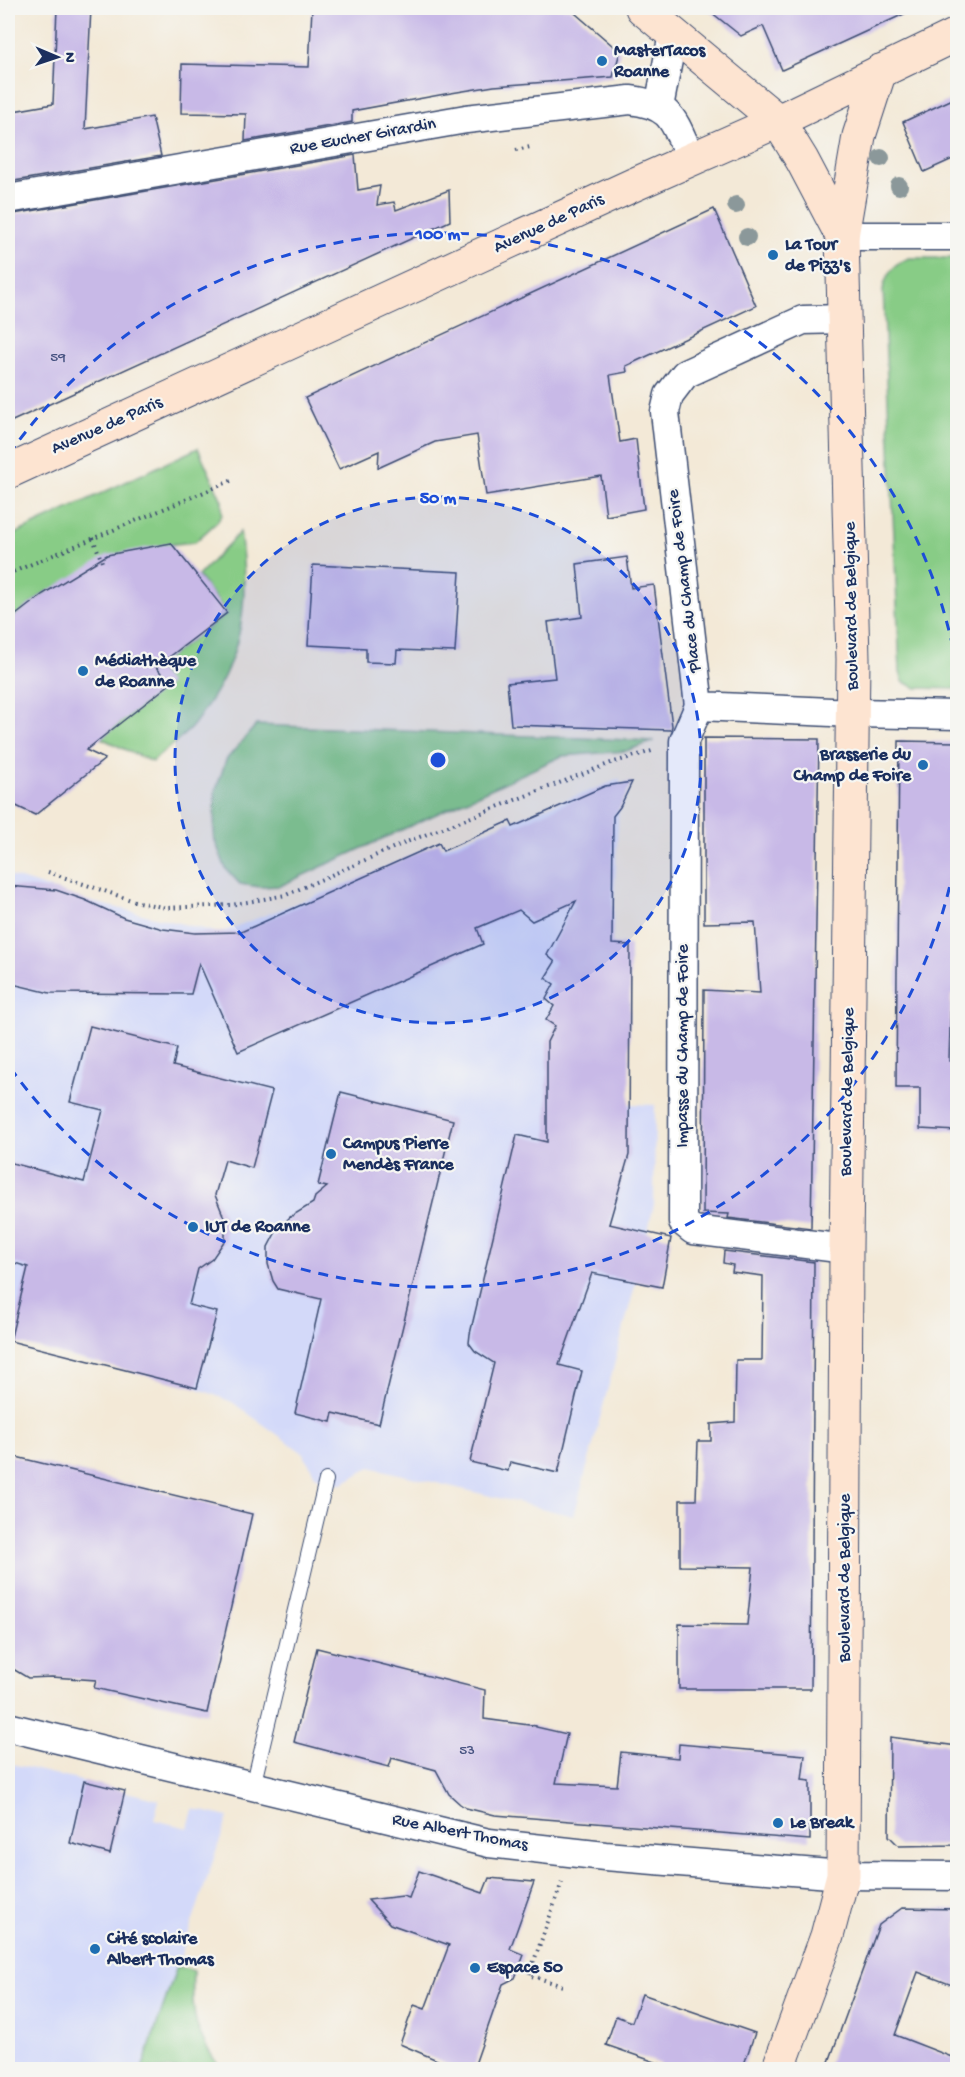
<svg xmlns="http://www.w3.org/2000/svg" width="965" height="2077" font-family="'Gochi Hand',sans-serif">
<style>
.built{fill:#d3d9f9}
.green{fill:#88cc86;stroke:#527e72;stroke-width:1.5}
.building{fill:#c8b9e7}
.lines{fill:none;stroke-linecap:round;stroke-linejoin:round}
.service-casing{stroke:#3b4b70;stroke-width:16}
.minor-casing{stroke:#3b4b70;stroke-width:31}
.secondary-casing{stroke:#3b4b70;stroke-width:35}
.path{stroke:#3b4b70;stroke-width:4;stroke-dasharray:1.5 4.5;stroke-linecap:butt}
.service{stroke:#fff;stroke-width:14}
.minor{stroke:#fff;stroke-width:28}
.secondary{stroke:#fde4d1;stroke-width:33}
.tree{fill:#8b989a}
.ring{fill:none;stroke:#1d4ed8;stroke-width:3;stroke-dasharray:10 8}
.poi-dot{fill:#1f6fb2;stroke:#f6f6f2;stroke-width:2}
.labels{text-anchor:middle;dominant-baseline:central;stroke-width:4.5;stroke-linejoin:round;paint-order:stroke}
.number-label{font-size:15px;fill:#465280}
.poi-label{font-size:18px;font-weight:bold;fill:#1b2f5e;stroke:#f6f6f2;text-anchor:start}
.street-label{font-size:18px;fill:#1b2f5e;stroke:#f6f6f2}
.centre{fill:#1d4ed8;stroke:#f6f6f2;stroke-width:3}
.ring-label{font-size:18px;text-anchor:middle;font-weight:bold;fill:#1d4ed8;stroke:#f6f6f2;stroke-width:4.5;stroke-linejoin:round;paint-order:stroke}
</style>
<rect width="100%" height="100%" fill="#f6f6f2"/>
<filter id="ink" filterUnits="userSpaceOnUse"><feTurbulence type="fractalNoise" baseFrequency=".0167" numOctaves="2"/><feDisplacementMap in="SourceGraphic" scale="12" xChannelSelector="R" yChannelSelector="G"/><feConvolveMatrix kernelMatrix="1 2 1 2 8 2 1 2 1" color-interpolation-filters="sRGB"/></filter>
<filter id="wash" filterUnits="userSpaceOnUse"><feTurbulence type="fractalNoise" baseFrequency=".008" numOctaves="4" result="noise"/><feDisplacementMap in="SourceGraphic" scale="24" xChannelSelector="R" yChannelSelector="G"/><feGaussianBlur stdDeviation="1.35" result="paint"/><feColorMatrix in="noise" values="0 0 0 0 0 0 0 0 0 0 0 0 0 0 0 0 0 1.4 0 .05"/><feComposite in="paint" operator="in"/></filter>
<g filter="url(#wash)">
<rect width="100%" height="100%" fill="#f3e9d7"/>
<g class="built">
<path d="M 620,779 L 612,944 L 630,945 L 629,1104 L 655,1105 L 654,1204 L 636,1282 L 574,1516 L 370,1467 L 342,1484 L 316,1477 L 303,1453 L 232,1402 L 197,1388 L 98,1355 L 95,1363 L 10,1341 L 8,1348 L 8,875 L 85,900 L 219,933 Z"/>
<path d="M 8,1763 L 159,1800 L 154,1820 L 188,1828 L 193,1809 L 228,1817 L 142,2069 L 8,2070 Z"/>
</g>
<g class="green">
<path d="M 909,258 L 957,258 L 957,689 L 917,688 L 903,682 L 900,672 L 883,289 C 887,273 893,265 909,258 Z"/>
<path d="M 198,448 L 222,501 L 222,515 L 217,522 L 195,542 L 165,545 L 96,565 L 43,594 L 8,622 L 8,537 Z"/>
<path d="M 240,532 C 249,597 245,652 206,707 C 201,714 196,723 190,729 C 178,741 164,751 152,762 L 101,738 L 169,684 L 148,657 L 169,657 L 227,613 L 198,576 Z"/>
<path d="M 256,725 L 654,741 L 626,751 L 562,756 L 280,886 L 260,887 L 240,884 L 226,869 L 214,838 L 215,793 L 226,760 Z"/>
<path d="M 177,1966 L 193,1971 C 191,2016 195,2033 221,2069 L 142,2069 Z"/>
</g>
<g id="blocks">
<g class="building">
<path d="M 57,8 L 91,8 L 85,129 L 152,117 L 161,156 L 8,182 L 8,112 L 53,104 Z"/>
<path d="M 312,8 L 569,8 L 620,52 L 613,77 L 494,86 L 445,94 L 352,111 L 352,122 L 245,141 L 246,114 L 181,113 L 182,64 L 309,67 Z"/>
<path d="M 706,8 L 917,8 L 782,70 L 763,26 L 741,36 Z"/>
<path d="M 957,97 L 957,157 L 924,172 L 903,122 Z"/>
<path d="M 355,155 L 358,190 L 380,186 L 377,205 L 394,202 L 396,210 L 449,190 L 450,221 L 8,423 L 8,215 Z"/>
<path d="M 714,209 L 756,306 L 626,366 L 627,372 L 610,375 L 620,442 L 636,439 L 644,509 L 606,516 L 601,476 L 486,495 L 477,435 L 435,442 L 378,468 L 379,451 L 339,469 L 305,398 Z"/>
<path d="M 171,543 L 227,613 L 156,667 L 170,684 L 86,750 L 105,759 L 35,815 L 8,802 L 8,621 L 43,594 L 107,555 Z"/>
<path d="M 627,557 L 631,588 L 654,585 L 672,726 L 671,730 L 511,725 L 507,683 L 555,678 L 548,622 L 582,617 L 577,564 Z"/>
<path d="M 313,565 L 460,572 L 455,652 L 397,650 L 396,663 L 366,662 L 366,648 L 308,645 Z"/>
<path d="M 704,738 L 819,739 L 811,1228 L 728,1218 L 729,1214 L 703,1213 L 704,990 L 760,993 L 755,922 L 704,923 Z"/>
<path d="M 899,741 L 957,742 L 957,944 L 955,995 L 951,995 L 949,1061 L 957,1060 L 957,1131 L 920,1129 L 920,1088 L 896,1088 Z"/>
<path d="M 632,782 L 620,807 L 613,816 L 612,944 L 630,945 L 629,1155 L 609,1224 L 671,1238 L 662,1287 L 592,1273 L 559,1365 L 582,1371 L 558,1473 L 510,1462 L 508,1471 L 470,1462 L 494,1363 L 475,1351 L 469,1343 L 470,1334 L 517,1135 L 547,1142 L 547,1042 L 555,1026 L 546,1020 L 554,1006 L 546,999 L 554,984 L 545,978 L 555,962 L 547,955 L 576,901 L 532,921 L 519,910 L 477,928 L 483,944 L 238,1052 L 199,963 L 191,994 L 50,993 L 8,983 L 8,886 L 56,890 L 85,900 L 124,918 L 163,929 L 195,933 L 241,932 L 439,843 L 443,851 L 510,821 L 513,827 L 605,786 Z"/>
<path d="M 90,1026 L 177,1048 L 173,1066 L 272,1091 L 252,1168 L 225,1160 L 215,1195 L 225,1220 L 225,1240 L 212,1259 L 198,1269 L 189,1305 L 217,1312 L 197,1388 L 10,1341 L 28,1267 L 8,1261 L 8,1162 L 84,1182 L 103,1110 L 70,1102 Z"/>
<path d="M 341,1092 L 453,1120 L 379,1424 L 333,1413 L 331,1422 L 295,1413 L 321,1299 L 278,1289 L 273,1281 L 268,1264 L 268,1247 L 277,1230 L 290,1217 L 313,1203 L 315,1197 L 327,1187 L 318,1185 Z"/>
<path d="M 724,1251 L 814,1262 L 811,1689 L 679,1689 L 679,1624 L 747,1625 L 753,1567 L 680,1566 L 680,1500 L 696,1500 L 698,1441 L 711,1441 L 711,1424 L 735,1422 L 736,1360 L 762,1360 L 763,1276 L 732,1272 L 733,1265 L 723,1263 Z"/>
<path d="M 8,1455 L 252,1514 L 207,1713 L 94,1688 L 96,1680 L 52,1677 L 28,1678 L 8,1666 Z"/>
<path d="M 317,1648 L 485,1690 L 484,1719 L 536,1726 L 536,1727 L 567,1734 L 556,1783 L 617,1786 L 621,1752 L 678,1758 L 679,1744 L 805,1755 L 802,1780 L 810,1781 L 810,1840 L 495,1815 L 466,1808 L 460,1804 L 449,1794 L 436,1770 L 392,1758 L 389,1767 L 294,1742 Z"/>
<path d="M 890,1737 L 957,1746 L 957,1845 L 899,1846 L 889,1836 Z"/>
<path d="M 84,1781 L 125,1791 L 110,1854 L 70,1843 Z"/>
<path d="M 419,1871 L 483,1893 L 489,1878 L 534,1882 L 510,1949 L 524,1955 L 515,1978 L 503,1984 L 473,2070 L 460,2070 L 400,2044 L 414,2005 L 425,2009 L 449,1945 L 390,1924 L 368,1900 L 403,1896 L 409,1898 Z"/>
<path d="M 902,1908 L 957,1909 L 957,1987 L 918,1972 L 895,2035 L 957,2059 L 957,2070 L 826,2070 L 879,1925 Z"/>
<path d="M 642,1994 L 755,2033 L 742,2070 L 659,2070 L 661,2064 L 606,2045 L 616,2016 L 632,2022 Z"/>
</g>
</g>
</g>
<g filter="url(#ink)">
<use href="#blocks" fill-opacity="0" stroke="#3b4b70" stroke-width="1.5"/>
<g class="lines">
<defs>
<path id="service" d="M 253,1786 L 326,1480"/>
<g id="minor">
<path d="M 659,107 L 673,34"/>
<path d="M 8,199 L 466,119 L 630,100 C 674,105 674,123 691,159"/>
<path d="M 842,236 L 958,236"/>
<path d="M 844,319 L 803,320 L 685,374 L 669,395 L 665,412 L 699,706 L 853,713 L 958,715"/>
<path d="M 699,706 L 684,741 L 683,1222 L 693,1230 L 846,1249"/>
<path d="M 8,1727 L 489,1843 L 605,1856 L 779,1870 L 843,1875 L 958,1876"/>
</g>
<g id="secondary">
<path d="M 642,8 L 778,121 L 802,160 L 842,236 L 853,659 L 846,1249 L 843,1875 L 827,1936 L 778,2070"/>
<path d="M 842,236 L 859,136 L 880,71"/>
<path d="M 8,472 L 633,185 L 778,121 L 958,34"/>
</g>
</defs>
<use href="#service" class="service-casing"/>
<use href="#minor" class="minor-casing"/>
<use href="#secondary" class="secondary-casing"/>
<g class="path">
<path d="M 516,150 L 530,147"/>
<path d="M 93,538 L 102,562"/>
<path d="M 8,574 L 233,480"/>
<path d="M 48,872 L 134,901 L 166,908 L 231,905 L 286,895 L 404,843 L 611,763 L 652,751"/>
<path d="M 562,1882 L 529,1975 L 566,1987"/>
</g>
<use href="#service" class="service"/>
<use href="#minor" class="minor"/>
<use href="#secondary" class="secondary"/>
</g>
<g class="tree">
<circle cx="881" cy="158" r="9"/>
<circle cx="899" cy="186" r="9"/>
<circle cx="736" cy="205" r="9"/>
<circle cx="747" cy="237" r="9"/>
</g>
</g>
<circle cx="438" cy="760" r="263" fill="#1d4ed8" fill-opacity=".12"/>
<g class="ring">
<circle cx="438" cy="760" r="263"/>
<path d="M957 852A527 527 0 0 1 9 1066M9 454A527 527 0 0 1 957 668"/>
</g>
<g class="poi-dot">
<circle cx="602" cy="61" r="6"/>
<circle cx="773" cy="255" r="6"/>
<circle cx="83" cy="671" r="6"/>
<circle cx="923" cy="765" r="6"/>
<circle cx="331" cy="1154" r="6"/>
<circle cx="193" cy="1227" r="6"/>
<circle cx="778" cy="1823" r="6"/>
<circle cx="95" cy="1949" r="6"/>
<circle cx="475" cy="1968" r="6"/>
</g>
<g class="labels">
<g class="number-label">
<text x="58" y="358">59</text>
<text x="467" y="1751">53</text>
</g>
<g class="poi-label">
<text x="614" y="51">MasterTacos<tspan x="614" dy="21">Roanne</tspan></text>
<text x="785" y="245">La Tour<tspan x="785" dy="21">de Pizz's</tspan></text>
<text x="95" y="661">Médiathèque<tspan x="95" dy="21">de Roanne</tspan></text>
<text x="911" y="755" text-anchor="end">Brasserie du<tspan x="911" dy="21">Champ de Foire</tspan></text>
<text x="343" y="1144">Campus Pierre<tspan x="343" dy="21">Mendès France</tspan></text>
<text x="205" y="1227">IUT de Roanne</text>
<text x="790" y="1823">Le Break</text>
<text x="107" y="1939">Cité scolaire<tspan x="107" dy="21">Albert Thomas</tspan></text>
<text x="487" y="1968">Espace 50</text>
</g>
<g class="street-label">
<text transform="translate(363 137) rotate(-10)">Rue Eucher Girardin</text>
<text transform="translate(549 224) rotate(-25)">Avenue de Paris</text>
<text transform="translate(107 426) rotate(-24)">Avenue de Paris</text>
<text transform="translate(685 581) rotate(-97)">Place du Champ de Foire</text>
<text transform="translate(852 606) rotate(-91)">Boulevard de Belgique</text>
<text transform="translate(683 1046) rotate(-90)">Impasse du Champ de Foire</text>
<text transform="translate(848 1092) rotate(-89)">Boulevard de Belgique</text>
<text transform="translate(845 1578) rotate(-90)">Boulevard de Belgique</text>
<text transform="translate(460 1833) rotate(11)">Rue Albert Thomas</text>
</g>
</g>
<circle cx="438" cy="760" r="9" class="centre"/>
<g class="ring-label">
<text x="438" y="239">100 m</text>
<text x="438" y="503">50 m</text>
</g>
<rect width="965" height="2077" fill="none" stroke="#f6f6f2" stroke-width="30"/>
<g transform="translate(57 57) rotate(92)" stroke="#f6f6f2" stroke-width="4.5" paint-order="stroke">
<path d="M0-4.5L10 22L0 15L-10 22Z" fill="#1b2f5e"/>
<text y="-9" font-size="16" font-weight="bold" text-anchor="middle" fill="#1b2f5e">N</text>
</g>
</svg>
